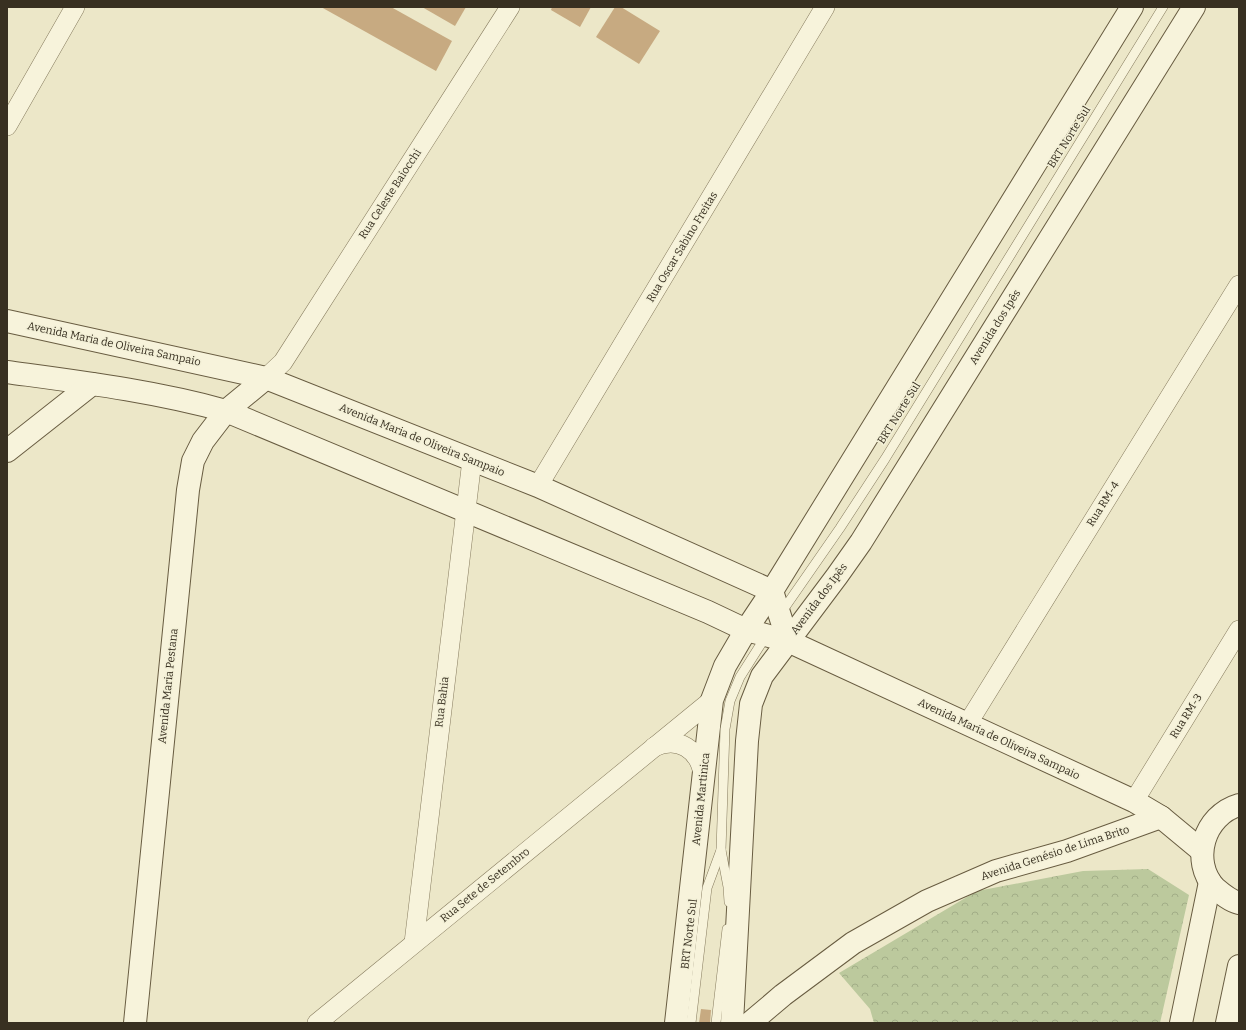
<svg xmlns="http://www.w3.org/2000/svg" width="1246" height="1030" font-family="Bitter,serif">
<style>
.forest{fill:url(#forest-crowns)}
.building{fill:#c7aa81}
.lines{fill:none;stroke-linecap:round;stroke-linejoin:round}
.lane-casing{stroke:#867b5e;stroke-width:10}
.street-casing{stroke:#867b5e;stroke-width:20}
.secondary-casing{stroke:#685c41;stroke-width:24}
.lane{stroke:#f7f3db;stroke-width:9}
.street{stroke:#f7f3db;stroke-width:19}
.secondary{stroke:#f7f3db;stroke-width:22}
.labels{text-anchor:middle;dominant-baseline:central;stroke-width:3;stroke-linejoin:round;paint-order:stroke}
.street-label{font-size:11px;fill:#383021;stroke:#f3f0d7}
</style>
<defs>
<pattern id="forest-crowns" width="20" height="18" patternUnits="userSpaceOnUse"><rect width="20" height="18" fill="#bcc99d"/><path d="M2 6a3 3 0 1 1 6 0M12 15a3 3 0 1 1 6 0" fill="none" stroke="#a2ad87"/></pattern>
</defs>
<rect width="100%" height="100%" fill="#ece7c8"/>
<path class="forest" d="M 1148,869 L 1189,895 L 1160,1023 L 874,1023 L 870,1009 L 839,973 L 977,891 L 1083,871 Z"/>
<g class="building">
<path d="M 321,7 L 391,7 L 452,41 L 436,71 Z"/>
<path d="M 422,7 L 466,7 L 455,26 Z"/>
<path d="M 552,7 L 591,7 L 580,27 L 551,10 Z"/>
<path d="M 615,7 L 621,7 L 660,31 L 639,64 L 596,37 Z"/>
<path d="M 701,1009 L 711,1010 L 710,1023 L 699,1023 Z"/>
</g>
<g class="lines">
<defs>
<g id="lane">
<path d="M 781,613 L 840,528 L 885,459 L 1163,7"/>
<path d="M 729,902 L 728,887 L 721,850 L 725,729 L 730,701 L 740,677 L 766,636"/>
<path d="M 691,1023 L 707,888 L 721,850"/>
<path d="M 716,1023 L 727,929"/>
</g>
<g id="street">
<path d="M 7,126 L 75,7"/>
<path d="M 266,378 L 283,362 L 510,7"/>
<path d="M 538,486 L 825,7"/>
<path d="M 968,723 L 1239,285"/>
<path d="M 654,747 C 678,736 699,749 703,774"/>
<path d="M 1134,801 L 1239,630"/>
<path d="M 414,943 L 472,460"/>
<path d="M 317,1023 L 712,700"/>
</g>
<g id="secondary">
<path d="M 7,321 L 266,378 L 538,486 L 772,591 L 788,641"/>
<path d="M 7,372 C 80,382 154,391 226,411 L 708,612 L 746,630 L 788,641 L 1134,801 L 1161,817 L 1202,851"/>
<path d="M 7,451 L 92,384"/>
<path d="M 1239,805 C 1204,815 1190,861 1215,888 C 1222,894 1230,901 1239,903"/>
<path d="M 135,1023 L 188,490 L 193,461 L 203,441 L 226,411 L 266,378"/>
<path d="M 676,1023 L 712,700 L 725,666 L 746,630 L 772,591 L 1132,7"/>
<path d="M 732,1023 L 747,741 L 751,704 L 762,676 L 837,576 L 861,542 L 1194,7"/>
<path d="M 750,1023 L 783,995 L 853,943 L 927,901 L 996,871 L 1067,851 L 1161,817"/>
<path d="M 1181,1023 L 1210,882"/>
<path d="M 1227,1023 L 1239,966"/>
</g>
</defs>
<use href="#lane" class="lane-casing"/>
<use href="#street" class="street-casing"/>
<use href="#secondary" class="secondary-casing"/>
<use href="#lane" class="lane"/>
<use href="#street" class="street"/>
<use href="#secondary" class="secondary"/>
</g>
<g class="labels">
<g class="street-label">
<text transform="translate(1069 137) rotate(-58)">BRT Norte Sul</text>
<text transform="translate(390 194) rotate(-57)">Rua Celeste Baiocchi</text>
<text transform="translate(682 247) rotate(-59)">Rua Oscar Sabino Freitas</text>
<text transform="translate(995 327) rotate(-58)">Avenida dos Ipês</text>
<text transform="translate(114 344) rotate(12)">Avenida Maria de Oliveira Sampaio</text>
<text transform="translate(899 413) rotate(-58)">BRT Norte Sul</text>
<text transform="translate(422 440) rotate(22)">Avenida Maria de Oliveira Sampaio</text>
<text transform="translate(1103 504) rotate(-58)">Rua RM-4</text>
<text transform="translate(819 599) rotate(-53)">Avenida dos Ipês</text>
<text transform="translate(168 686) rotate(-84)">Avenida Maria Pestana</text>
<text transform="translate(442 702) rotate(-83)">Rua Bahia</text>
<text transform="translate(1186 716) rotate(-58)">Rua RM-3</text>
<text transform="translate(999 739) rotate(25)">Avenida Maria de Oliveira Sampaio</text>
<text transform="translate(701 799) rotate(-84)">Avenida Martinica</text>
<text transform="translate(1055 853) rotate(-18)">Avenida Genésio de Lima Brito</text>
<text transform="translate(485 885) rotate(-39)">Rua Sete de Setembro</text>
<text transform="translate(689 934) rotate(-83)">BRT Norte Sul</text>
</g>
</g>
<rect width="1246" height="1030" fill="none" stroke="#383021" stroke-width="16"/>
</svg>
